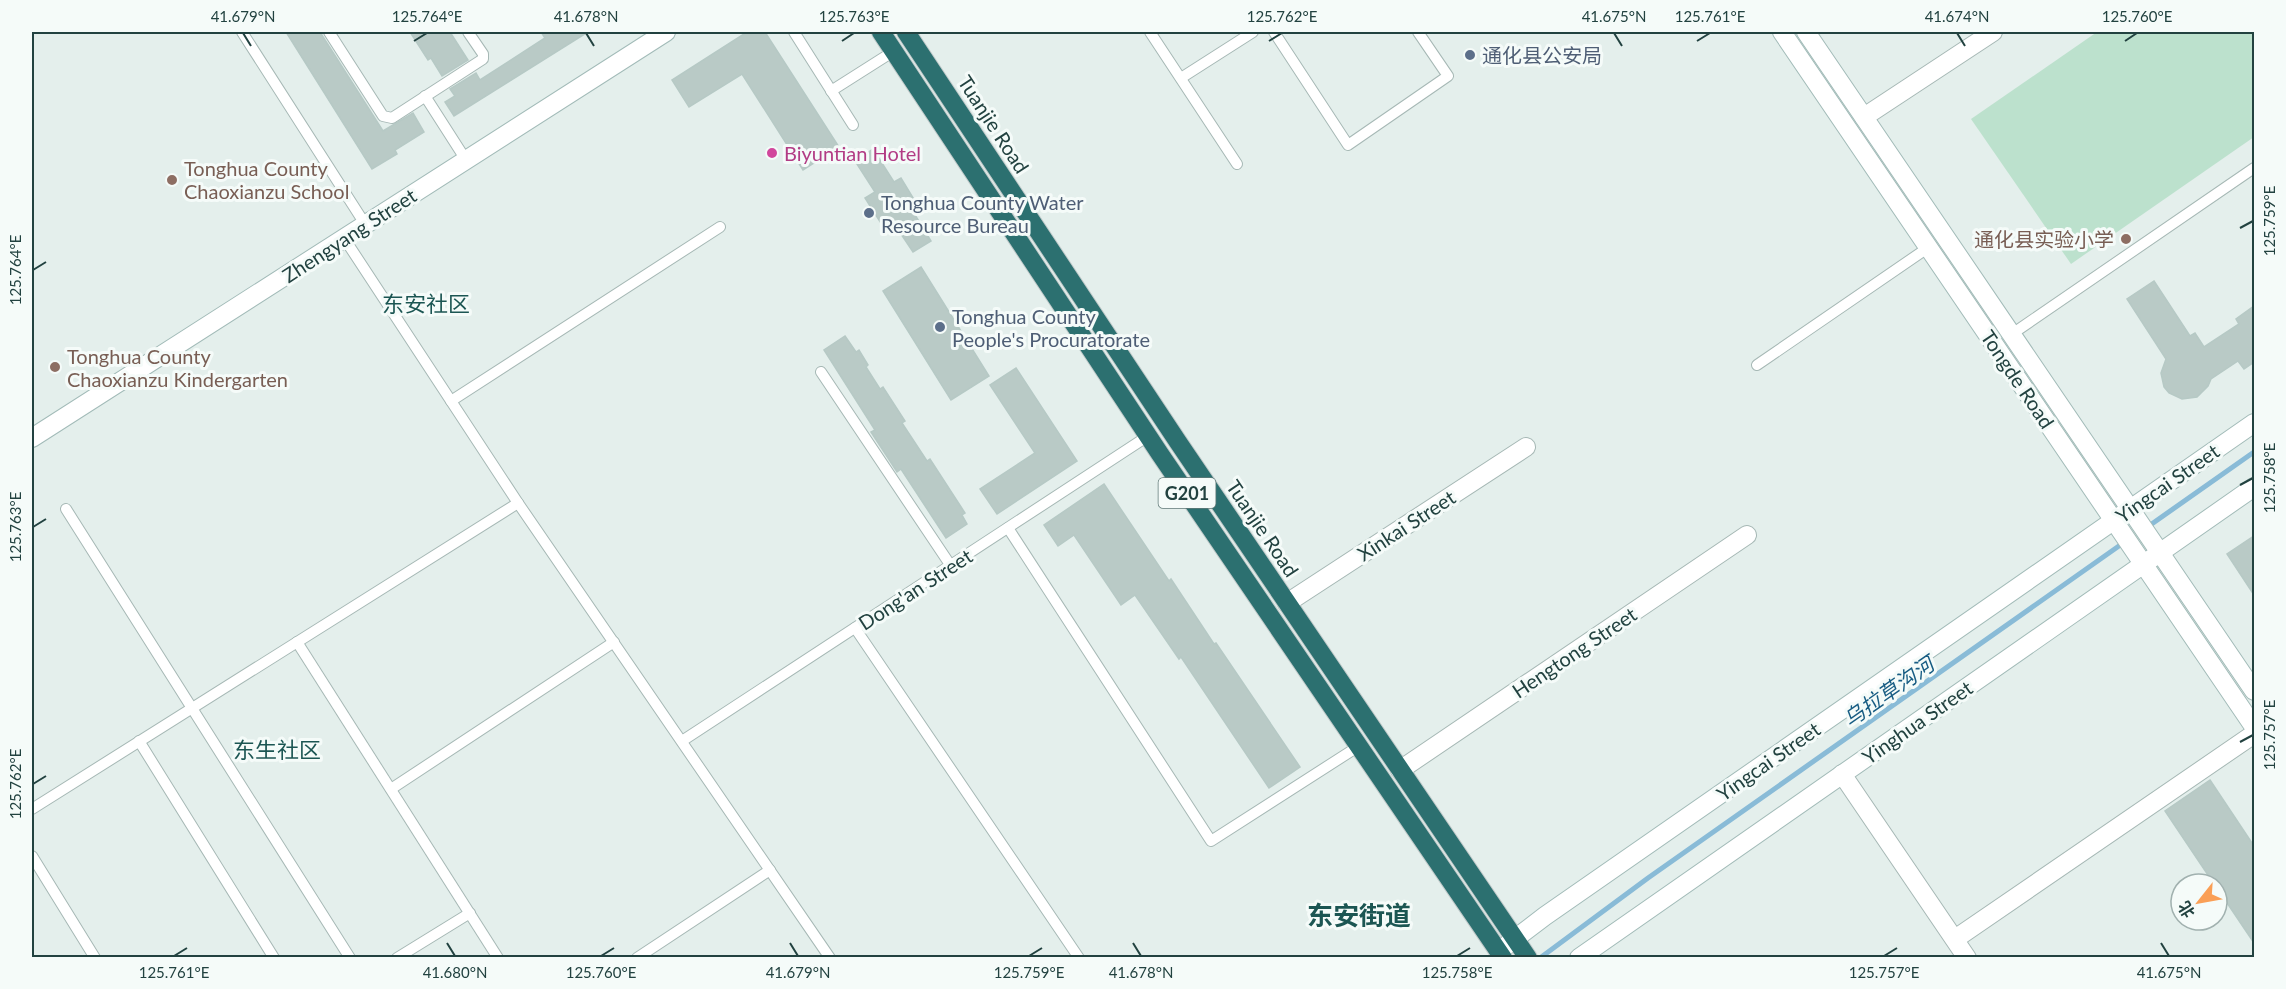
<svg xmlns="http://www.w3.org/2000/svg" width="2286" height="989" font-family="Lato,'Noto Sans SC',sans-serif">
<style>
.green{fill:#bce1cd}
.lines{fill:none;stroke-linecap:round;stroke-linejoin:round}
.stream{stroke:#89bbd7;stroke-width:5}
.building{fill:#b9cac6;stroke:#b6c9c5;stroke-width:1.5}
.lane-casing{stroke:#a6b8b5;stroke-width:12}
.street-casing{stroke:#a6b8b5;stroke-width:20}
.secondary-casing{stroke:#a2bbb8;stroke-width:20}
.highway-casing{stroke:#c1caca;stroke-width:20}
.lane{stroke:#fff;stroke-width:10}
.street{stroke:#fff;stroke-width:18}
.secondary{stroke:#fff;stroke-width:18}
.highway{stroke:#2c7070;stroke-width:18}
.ticks{fill:none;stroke:#224240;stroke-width:2}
.service-dot{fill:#5c6f8a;stroke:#f5fbf9;stroke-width:2}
.hotel-dot{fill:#d1479c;stroke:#f5fbf9;stroke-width:2}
.education-dot{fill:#8d6e63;stroke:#f5fbf9;stroke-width:2}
.labels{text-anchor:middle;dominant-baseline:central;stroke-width:6;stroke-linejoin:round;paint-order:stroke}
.shield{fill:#f5fbf9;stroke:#617a78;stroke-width:1.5}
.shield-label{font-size:18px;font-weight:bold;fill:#224240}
.service-label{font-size:20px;fill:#4e5e75;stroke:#f5fbf9;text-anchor:start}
.street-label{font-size:20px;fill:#224240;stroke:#f5fbf9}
.hotel-label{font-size:20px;fill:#b23c85;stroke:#f5fbf9;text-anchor:start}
.education-label{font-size:20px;fill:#785e54;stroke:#f5fbf9;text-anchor:start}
.water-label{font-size:21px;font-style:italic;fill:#175c83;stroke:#f5fbf9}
.quarter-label{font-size:22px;fill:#1c5653;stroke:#f5fbf9}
.district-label{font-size:26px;font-weight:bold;fill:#1c5653;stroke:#f5fbf9}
.neatline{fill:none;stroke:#224240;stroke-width:2}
.ticks-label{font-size:15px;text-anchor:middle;fill:#224240}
</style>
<rect width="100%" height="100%" fill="#e4efec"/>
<path class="green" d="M 2097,32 L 2254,32 L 2254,137 L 2071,264 L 1971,119 Z"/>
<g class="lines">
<g class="stream">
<path d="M 2146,528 L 2254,452"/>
<path d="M 1540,958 L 1648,878 L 2126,541"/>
</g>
</g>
<g class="building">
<path d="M 286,32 L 320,32 L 383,131 L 413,113 L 424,132 L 395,150 L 397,154 L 372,169 Z"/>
<path d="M 410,32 L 450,32 L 468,60 L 442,76 L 431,58 L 428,60 Z"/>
<path d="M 541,32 L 588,32 L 454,116 L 445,102 L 455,96 L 450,89 L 476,73 L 480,80 L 545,38 Z"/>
<path d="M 747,32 L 765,32 L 839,147 L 803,170 L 742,74 L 689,107 L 672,80 Z"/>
<path d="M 873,149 L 894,182 L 901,178 L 918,206 L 912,210 L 931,241 L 913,252 L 893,222 L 884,228 L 865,198 L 875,192 L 855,161 Z"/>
<path d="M 921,267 L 989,376 L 951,400 L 883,291 Z"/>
<path d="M 2154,281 L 2190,336 L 2195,333 L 2204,347 L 2239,324 L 2236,319 L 2254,306 L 2254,362 L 2244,369 L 2238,361 L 2211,379 L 2208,386 L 2197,397 L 2182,399 L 2169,393 L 2164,387 L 2161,373 L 2166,359 L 2127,299 Z"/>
<path d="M 845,336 L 856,352 L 859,350 L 868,365 L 866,367 L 880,389 L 883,387 L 905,421 L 902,423 L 927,461 L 930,459 L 965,513 L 962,515 L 967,524 L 946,538 L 901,469 L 897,472 L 890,461 L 871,432 L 875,430 L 824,350 Z"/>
<path d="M 1016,368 L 1077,461 L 997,514 L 980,489 L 1035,453 L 990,385 Z"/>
<path d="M 1104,484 L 1169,581 L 1171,579 L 1214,644 L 1216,643 L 1300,767 L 1269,788 L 1181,657 L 1179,659 L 1135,595 L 1121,605 L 1074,535 L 1058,546 L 1044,525 Z"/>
<path d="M 2254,536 L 2254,595 L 2227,554 Z"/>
<path d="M 2210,780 L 2254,846 L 2254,943 L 2217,888 L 2217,884 L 2214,884 L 2165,811 Z"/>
</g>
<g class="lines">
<defs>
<g id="lane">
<path d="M 242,32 L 365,224"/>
<path d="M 329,32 L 383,116 L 392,118 L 483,59 L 483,54 L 468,32"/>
<path d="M 794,32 L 853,125"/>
<path d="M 1150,32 L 1237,164"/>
<path d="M 1274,32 L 1348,145 L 1448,76 L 1418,32"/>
<path d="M 1181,78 L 1253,32"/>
<path d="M 831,91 L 894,51"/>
<path d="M 425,96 L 466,160"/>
<path d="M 344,238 L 518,503 L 830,958"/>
<path d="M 2012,334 L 2254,168"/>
<path d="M 1757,365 L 1929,247"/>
<path d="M 821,372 L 951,566"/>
<path d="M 451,401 L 720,227"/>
<path d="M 66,509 L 350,958"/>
<path d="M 1008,528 L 1211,841 L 1359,746"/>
<path d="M 855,628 L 1079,958"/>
<path d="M 297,642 L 498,958"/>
<path d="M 139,741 L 274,958"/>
<path d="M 682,741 L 1148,436"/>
<path d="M 391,789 L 614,642"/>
<path d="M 32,809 L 518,503"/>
<path d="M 32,856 L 95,958"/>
<path d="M 397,958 L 470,913"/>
<path d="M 637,958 L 770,870"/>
</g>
<g id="street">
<path d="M 1864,117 L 1993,32"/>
<path d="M 1287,603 L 1526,447"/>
<path d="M 1400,770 L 1747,535"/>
<path d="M 1842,774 L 1967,958"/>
<path d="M 1955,939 L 2254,734"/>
</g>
<g id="secondary">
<path d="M 1782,32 L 2254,727"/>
<path d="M 1806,32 L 2254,691"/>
<path d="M 32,438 L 666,32"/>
<path d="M 1499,951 L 1545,916 L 2254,423"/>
<path d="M 1579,958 L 2254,487"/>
</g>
<g id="highway">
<path d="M 881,32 L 1160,454 L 1503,958"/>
<path d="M 906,32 L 1178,442 L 1528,958"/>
</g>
</defs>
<use href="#lane" class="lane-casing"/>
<use href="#street" class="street-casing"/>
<use href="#secondary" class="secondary-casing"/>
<use href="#highway" class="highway-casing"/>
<use href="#lane" class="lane"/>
<use href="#street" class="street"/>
<use href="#secondary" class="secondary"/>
<use href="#highway" class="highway"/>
</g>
<path class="ticks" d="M 243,33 L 251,46M 586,33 L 594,46M 1614,33 L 1622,46M 1957,33 L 1965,46M 414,41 L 427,33M 842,41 L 854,33M 1269,41 L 1282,33M 1697,41 L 1710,33M 2125,41 L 2137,33M 2240,228 L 2253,221M 33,270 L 46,262M 2240,485 L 2253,478M 33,527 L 46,519M 2240,742 L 2253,735M 33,784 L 46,776M 447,943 L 455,956M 790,943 L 798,956M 1133,943 L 1141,956M 2161,943 L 2169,956M 174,956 L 187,948M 601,956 L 614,948M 1029,956 L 1042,948M 1457,956 L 1470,948M 1884,956 L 1897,948"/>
<g class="service-dot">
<circle cx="1470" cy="55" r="6"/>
<circle cx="869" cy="213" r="6"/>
<circle cx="940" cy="327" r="6"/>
</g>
<circle class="hotel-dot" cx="772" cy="153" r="6"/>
<g class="education-dot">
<circle cx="172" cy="180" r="6"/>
<circle cx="2126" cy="239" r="6"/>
<circle cx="55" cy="367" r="6"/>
</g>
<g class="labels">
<rect class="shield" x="1158.5" y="478" width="57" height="30" rx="4.5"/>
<g class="shield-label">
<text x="1187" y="493">G201</text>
</g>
<g class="service-label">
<text x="1482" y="55">通化县公安局</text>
<text x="881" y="202">Tonghua County Water<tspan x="881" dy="23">Resource Bureau</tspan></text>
<text x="952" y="316">Tonghua County<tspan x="952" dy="23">People's Procuratorate</tspan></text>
</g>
<g class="street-label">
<text transform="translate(994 124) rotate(57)">Tuanjie Road</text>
<text transform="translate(349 235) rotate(-33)">Zhengyang Street</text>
<text transform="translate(2018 379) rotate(56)">Tongde Road</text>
<text transform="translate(2167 483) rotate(-35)">Yingcai Street</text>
<text transform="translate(1406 525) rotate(-33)">Xinkai Street</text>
<text transform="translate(1263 528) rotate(56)">Tuanjie Road</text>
<text transform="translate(915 589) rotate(-33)">Dong'an Street</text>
<text transform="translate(1574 652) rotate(-34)">Hengtong Street</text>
<text transform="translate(1917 722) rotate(-35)">Yinghua Street</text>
<text transform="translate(1768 761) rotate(-35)">Yingcai Street</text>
</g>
<g class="hotel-label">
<text x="784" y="153">Biyuntian Hotel</text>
</g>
<g class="education-label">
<text x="184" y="168">Tonghua County<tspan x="184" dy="23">Chaoxianzu School</tspan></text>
<text x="2114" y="239" text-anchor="end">通化县实验小学</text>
<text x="67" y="356">Tonghua County<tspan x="67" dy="23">Chaoxianzu Kindergarten</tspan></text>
</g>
<g class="water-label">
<text transform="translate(1888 691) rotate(-35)">乌拉草沟河</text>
</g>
<g class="quarter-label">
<text x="426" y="303">东安社区</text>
<text x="277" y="749">东生社区</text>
</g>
<g class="district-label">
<text x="1359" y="915">东安街道</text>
</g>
</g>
<rect width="2286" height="989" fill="none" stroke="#f5fbf9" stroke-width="66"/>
<g transform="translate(2199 902) rotate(239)"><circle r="28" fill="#f5fbf9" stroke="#a1b1af" stroke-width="1.5"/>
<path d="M0-4.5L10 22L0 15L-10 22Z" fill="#fa9f56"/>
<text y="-9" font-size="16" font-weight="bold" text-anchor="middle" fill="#224240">北</text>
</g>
<rect x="33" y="33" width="2220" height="923" class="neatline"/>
<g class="ticks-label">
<text x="243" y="22">41.679°N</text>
<text x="427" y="22">125.764°E</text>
<text x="586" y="22">41.678°N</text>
<text x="854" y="22">125.763°E</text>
<text x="1282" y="22">125.762°E</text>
<text x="1614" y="22">41.675°N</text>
<text x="1710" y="22">125.761°E</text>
<text x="1957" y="22">41.674°N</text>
<text x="2137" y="22">125.760°E</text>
<text transform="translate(2270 221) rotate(-90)" y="5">125.759°E</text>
<text transform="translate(16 270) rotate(-90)" y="5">125.764°E</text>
<text transform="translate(2270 478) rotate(-90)" y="5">125.758°E</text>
<text transform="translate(16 527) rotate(-90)" y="5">125.763°E</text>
<text transform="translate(2270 735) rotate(-90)" y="5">125.757°E</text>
<text transform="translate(16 784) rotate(-90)" y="5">125.762°E</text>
<text x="174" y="978">125.761°E</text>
<text x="455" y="978">41.680°N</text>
<text x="601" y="978">125.760°E</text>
<text x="798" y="978">41.679°N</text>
<text x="1029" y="978">125.759°E</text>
<text x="1141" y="978">41.678°N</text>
<text x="1457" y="978">125.758°E</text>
<text x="1884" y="978">125.757°E</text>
<text x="2169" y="978">41.675°N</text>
</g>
</svg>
